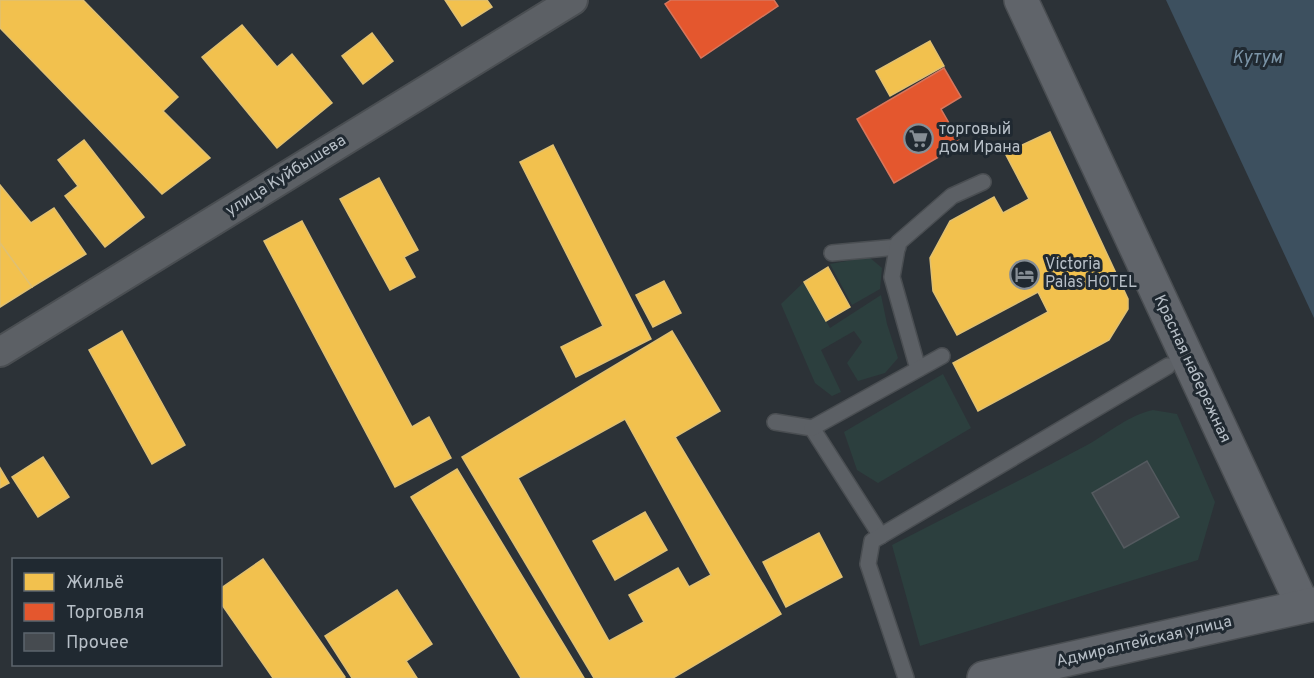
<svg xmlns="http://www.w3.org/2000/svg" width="1314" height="678" font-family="Overpass,sans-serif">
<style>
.green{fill:#2c3f3e}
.water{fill:#3d505f}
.homes{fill:#f2c14e;stroke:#e0c072;stroke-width:1.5;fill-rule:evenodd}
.shops{fill:#e4572e;stroke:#d6765c;stroke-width:1.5}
.building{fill:#464b50;stroke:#545a5f;stroke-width:1.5}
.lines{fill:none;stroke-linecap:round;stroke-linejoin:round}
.service-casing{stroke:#4a4e52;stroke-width:18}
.minor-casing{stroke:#4a4e52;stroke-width:32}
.secondary-casing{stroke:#4a4e52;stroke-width:36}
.service{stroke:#5c6065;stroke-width:15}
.minor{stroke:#5c6065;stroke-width:28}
.secondary{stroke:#60646a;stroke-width:33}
.labels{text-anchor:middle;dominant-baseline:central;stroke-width:6;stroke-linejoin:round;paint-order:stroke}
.poi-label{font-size:16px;fill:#b7bfc7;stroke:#202931;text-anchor:start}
.street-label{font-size:16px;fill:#b7bfc7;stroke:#202931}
.water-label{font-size:18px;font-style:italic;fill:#7b94a7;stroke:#202931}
</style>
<rect width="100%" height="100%" fill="#2c3237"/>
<g class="green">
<path d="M 869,257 L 882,268 L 880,289 L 852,305 L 830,264 Z"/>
<path d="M 804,282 L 830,328 L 881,295 L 887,324 L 898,358 L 885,373 L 858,381 L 847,363 L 862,342 L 854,331 L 821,350 L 841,392 L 832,396 L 815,383 L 781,304 Z"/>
<path d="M 943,374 L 971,428 L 878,483 L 857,470 L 844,432 Z"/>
<path d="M 1153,410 L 1177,414 L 1215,502 L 1198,560 L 920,646 L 892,545 C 957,511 1024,479 1089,444 C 1110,432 1129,415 1153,410 Z"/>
</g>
<path class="water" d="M 1166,0 L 1314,0 L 1314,318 Z"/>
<g class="homes">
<path d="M 0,0 L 83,0 L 178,97 L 163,111 L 210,158 L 162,194 L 0,28 Z"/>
<path d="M 445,0 L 487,0 L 492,7 L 462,26 Z"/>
<path d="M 242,25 L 277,67 L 292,54 L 332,103 L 277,148 L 202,57 Z"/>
<path d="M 372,33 L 393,61 L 363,84 L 342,56 Z"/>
<path d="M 930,41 L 944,66 L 890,96 L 876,71 Z"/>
<path d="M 1050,132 L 1128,299 L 1128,309 L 1109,340 L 978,411 L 953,363 L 1048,312 L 1038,292 L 957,335 L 933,291 L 930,258 L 950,221 L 994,197 L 1003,213 L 1029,199 L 1005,153 Z"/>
<path d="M 84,140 L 144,217 L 105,247 L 65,196 L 78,186 L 58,160 Z"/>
<path d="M 553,145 L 651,339 L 576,377 L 561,347 L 603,326 L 520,162 Z"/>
<path d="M 379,178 L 418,250 L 404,257 L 415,277 L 390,290 L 340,199 Z"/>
<path d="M 0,185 L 31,223 L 54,208 L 86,254 L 32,287 L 0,243 Z"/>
<path d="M 302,221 L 412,427 L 429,417 L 451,458 L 395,487 L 264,241 Z"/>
<path d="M 0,243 L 32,287 L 0,307 Z"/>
<path d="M 828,267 L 850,307 L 826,321 L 804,282 Z"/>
<path d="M 664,281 L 681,313 L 653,327 L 636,295 Z"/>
<path d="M 122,331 L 185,445 L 152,464 L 89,350 Z"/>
<path d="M 672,331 L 720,411 L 675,437 L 781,614 L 673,678 L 594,678 L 462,457 ZM 625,419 L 711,575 L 689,587 L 678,568 L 629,595 L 644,622 L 609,641 L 518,478 Z"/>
<path d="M 43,457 L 69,497 L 38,517 L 12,477 Z"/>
<path d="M 0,468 L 9,483 L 0,488 Z"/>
<path d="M 457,469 L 584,678 L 521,678 L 411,497 Z"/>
<path d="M 645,512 L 667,550 L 615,580 L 593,541 Z"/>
<path d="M 819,533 L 842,577 L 786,607 L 763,562 Z"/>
<path d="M 263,559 L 345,677 L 343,678 L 273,678 L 220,602 L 220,589 Z"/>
<path d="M 397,590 L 432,644 L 406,661 L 417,678 L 352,678 L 325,636 Z"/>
</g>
<g class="shops">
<path d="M 671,0 L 774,0 L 778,6 L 701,58 L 665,4 Z"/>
<path d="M 944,68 L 961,97 L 941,109 L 961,144 L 894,183 L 857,119 Z"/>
</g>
<path class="building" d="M 1147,461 L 1179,517 L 1124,548 L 1092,493 Z"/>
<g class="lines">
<defs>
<g id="service">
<path d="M 832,253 L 898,247"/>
<path d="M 918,369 L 892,277 L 898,243 L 952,196 L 983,182"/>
<path d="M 775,422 L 812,428 L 881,536"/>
<path d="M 812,428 L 942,356"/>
<path d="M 906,678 L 868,564 L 872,541 L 1168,366"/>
</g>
<path id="minor" d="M 0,352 L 573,0"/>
<g id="secondary">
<path d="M 1021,0 L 1303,606"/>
<path d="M 984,678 L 1314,604"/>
</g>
</defs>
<use href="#service" class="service-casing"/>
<use href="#minor" class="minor-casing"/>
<use href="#secondary" class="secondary-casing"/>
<use href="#service" class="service"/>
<use href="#minor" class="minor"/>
<use href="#secondary" class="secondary"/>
</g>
<defs>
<symbol id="supermarket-ring" viewBox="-11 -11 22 22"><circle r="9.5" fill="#202931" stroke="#868e95" stroke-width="1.5"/><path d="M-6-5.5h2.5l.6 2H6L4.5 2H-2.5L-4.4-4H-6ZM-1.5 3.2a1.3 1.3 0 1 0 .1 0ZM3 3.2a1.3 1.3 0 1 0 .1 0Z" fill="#868e95"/></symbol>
<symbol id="hotel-ring" viewBox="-11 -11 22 22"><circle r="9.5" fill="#202931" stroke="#868e95" stroke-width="1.5"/><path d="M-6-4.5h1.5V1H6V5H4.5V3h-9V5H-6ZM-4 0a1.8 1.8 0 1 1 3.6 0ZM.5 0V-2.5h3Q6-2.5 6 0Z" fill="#868e95"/></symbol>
</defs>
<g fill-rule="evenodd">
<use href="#supermarket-ring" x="902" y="122" width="33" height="33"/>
<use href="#hotel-ring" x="1008" y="258" width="33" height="33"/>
</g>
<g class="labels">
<g class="poi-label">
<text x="939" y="130">торговый<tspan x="939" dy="18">дом Ирана</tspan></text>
<text x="1045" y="265">Victoria<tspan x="1045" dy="18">Palas HOTEL</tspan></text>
</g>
<g class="street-label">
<text transform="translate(286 176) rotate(-32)">улица Куйбышева</text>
<text transform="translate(1192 369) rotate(65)">Красная набережная</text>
<text transform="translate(1144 642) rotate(-13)">Адмиралтейская улица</text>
</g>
<g class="water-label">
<text x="1257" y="58">Кутум</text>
</g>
</g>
<rect x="12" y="558" width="210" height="108" fill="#202931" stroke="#5c656d" stroke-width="1.5"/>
<rect x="24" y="573" width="30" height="18" fill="#f2c14e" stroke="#5c656d" stroke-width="1.5"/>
<text x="66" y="588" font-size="18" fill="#b7bfc7">Жильё</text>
<rect x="24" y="603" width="30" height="18" fill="#e4572e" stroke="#5c656d" stroke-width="1.5"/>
<text x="66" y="618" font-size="18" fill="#b7bfc7">Торговля</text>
<rect x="24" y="633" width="30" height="18" fill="#464b50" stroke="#5c656d" stroke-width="1.5"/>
<text x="66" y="648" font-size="18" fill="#b7bfc7">Прочее</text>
</svg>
